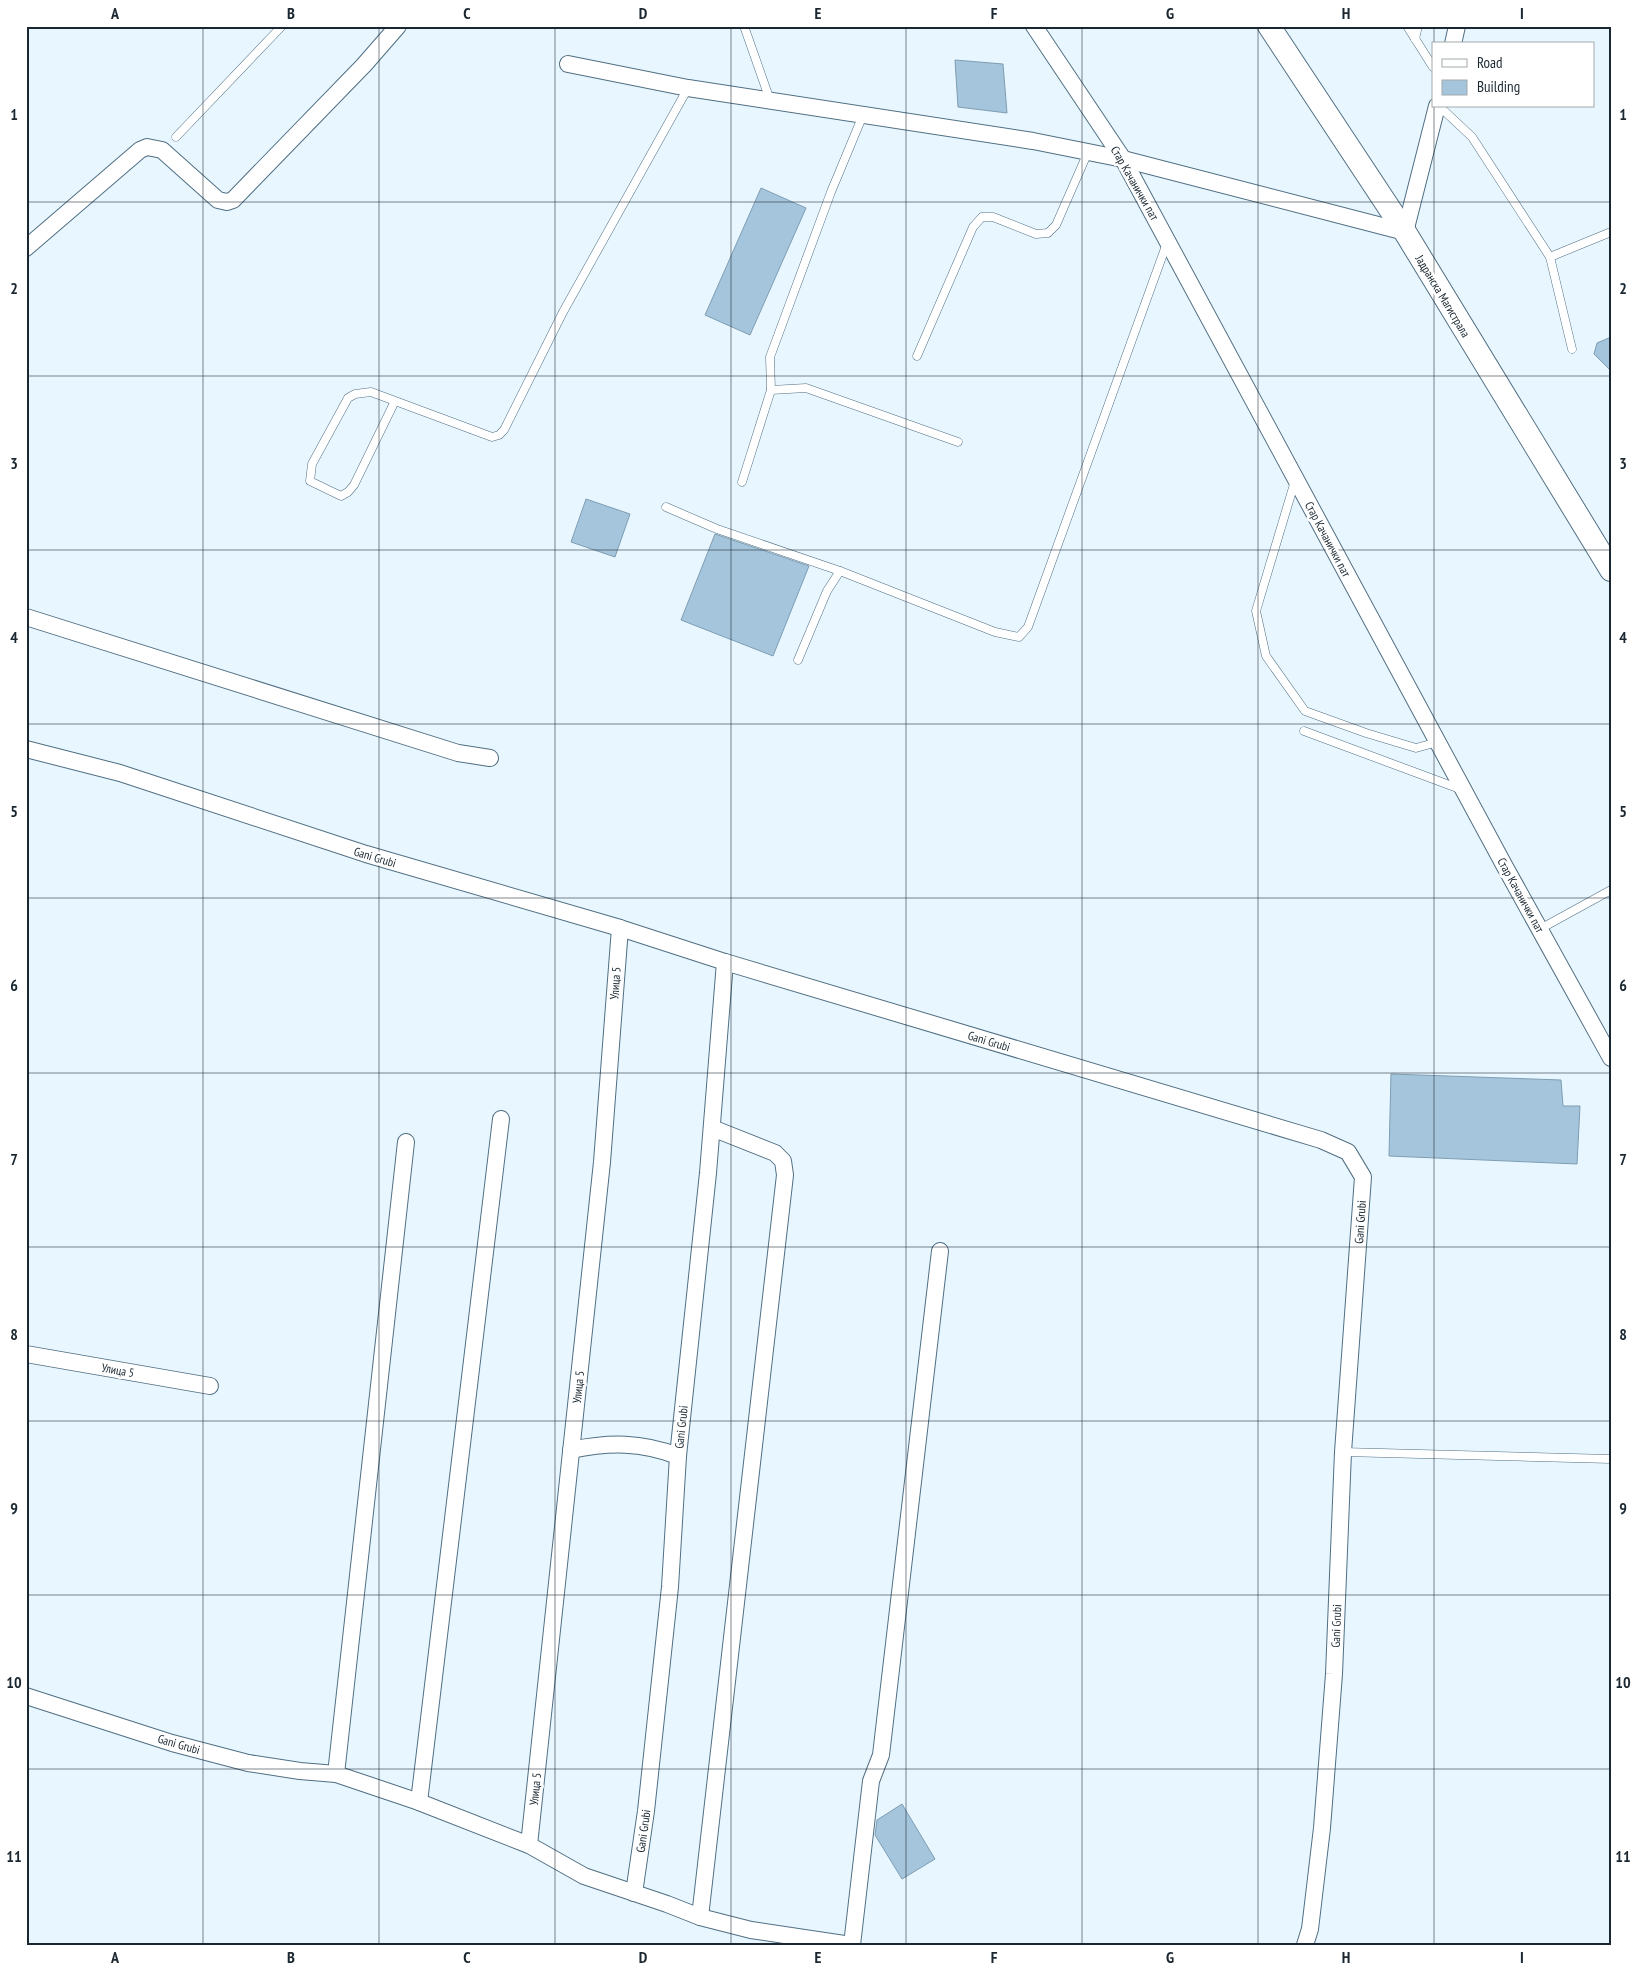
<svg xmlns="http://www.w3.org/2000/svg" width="1637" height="1971" font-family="'PT Sans Narrow',sans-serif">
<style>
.building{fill:#a4c5db;stroke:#7e9db3}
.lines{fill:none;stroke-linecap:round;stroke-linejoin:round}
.lane-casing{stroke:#506f83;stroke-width:9}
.street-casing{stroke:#506f83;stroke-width:18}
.secondary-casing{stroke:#506f83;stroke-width:24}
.lane{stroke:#fff;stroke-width:8}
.street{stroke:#fff;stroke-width:16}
.secondary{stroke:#fff;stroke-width:22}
.grid{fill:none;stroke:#1a2730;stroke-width:1;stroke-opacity:0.55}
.labels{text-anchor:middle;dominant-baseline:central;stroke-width:5;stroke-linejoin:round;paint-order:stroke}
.street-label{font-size:12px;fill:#1a2730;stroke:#fff}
.neatline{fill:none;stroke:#1a2730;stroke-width:2}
.grid-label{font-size:16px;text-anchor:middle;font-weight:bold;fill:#1a2730}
</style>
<rect width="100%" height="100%" fill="#e8f6ff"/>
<g class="building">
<path d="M 955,60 L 1003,64 L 1007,113 L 958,107 Z"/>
<path d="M 761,188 L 806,208 L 750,335 L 705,315 Z"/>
<path d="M 1611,337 L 1611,371 L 1594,354 L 1597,343 Z"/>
<path d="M 586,499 L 630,514 L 615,557 L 571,542 Z"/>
<path d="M 715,534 L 809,566 L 773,656 L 681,620 Z"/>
<path d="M 1391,1074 L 1561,1080 L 1563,1106 L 1580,1106 L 1577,1164 L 1389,1156 Z"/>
<path d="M 902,1804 L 935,1859 L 902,1879 L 875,1835 L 877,1820 Z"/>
</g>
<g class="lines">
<defs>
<g id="lane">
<path d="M 744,26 L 770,100"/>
<path d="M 1407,26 L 1433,67"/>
<path d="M 1415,39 L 1418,26"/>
<path d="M 1439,106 L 1472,137 L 1550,257 L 1611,232"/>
<path d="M 176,137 L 282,26"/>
<path d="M 1550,257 L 1572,349"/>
<path d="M 917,356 L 973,227 L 982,217 L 993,217 L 1036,234 L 1048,233 L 1056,225 L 1088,152"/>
<path d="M 771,390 L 806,388 L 958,442"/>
<path d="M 395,401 L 354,485 L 348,492 L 341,496 L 310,481 L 312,464 L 348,398 L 355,394 L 371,392 L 492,437 L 499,435 L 504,430 L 563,312 L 688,88"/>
<path d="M 1295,481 L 1256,611 L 1266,656 L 1305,711 L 1366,733 L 1416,748 L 1438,742"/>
<path d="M 742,482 L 771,390 L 770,357 L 831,192 L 863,115"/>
<path d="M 666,507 L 717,529 L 840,571"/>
<path d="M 798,660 L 827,591 L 840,571 L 995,632 L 1019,637 L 1028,627 L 1167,243"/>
<path d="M 1304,731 L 1460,789"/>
<path d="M 1540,929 L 1611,890"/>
<path d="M 1343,1452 L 1611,1459"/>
</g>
<g id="street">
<path d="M 1034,26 L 1123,159 L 1504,865 L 1611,1058"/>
<path d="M 1453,44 L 1457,26"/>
<path d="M 568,64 L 688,88 L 1033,141 L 1123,159 L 1405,232 L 1437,106"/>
<path d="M 26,248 L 140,150 L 147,147 L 162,150 L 218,200 L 227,202 L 233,200 L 364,65 L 398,26"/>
<path d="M 26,617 L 458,753 L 490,758"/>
<path d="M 26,749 L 120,773 L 366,854 L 620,928 L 725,962 L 1321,1140 L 1348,1152 L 1363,1177 L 1343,1452 L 1334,1674 L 1322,1828 L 1310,1929 L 1305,1945"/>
<path d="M 26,1354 L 210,1386"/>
<path d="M 571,1450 C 610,1442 641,1442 678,1456"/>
<path d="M 26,1696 L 172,1743 L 248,1763 L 300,1771 L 336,1774 L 419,1802 L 529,1845 L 584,1876 L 667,1904 L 700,1917 L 751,1930 L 851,1945"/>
<path d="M 336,1774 L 406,1142"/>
<path d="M 419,1802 L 501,1119"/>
<path d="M 529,1845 L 602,1162 L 620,928"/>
<path d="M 634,1893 L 646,1811 L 670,1587 L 678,1456 L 708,1173 L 725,962"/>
<path d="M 700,1917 L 785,1175 L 783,1161 L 775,1153 L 712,1128"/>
<path d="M 852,1945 L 871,1781 L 881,1755 L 940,1251"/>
</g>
<path id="secondary" d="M 1269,26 L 1405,232 L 1611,570"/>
</defs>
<use href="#lane" class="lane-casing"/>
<use href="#street" class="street-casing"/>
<use href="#secondary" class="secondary-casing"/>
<use href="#lane" class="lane"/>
<use href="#street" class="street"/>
<use href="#secondary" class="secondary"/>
</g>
<path class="grid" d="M 203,26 L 203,1945M 379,26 L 379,1945M 555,26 L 555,1945M 731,26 L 731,1945M 906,26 L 906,1945M 1082,26 L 1082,1945M 1258,26 L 1258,1945M 1434,26 L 1434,44M 1434,106 L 1434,1945M 26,202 L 1611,202M 26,376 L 1611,376M 26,550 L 1611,550M 26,724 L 1611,724M 26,898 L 1611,898M 26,1073 L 1611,1073M 26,1247 L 1611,1247M 26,1421 L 1611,1421M 26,1595 L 1611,1595M 26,1769 L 1611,1769"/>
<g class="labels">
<g class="street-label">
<text transform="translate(1135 183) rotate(60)">Стар Качанички пат</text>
<text transform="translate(1443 296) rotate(59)">Јадранска Магистрала</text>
<text transform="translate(1328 539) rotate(62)">Стар Качанички пат</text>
<text transform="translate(375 857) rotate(17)">Gani Grubi</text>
<text transform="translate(1521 895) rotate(61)">Стар Качанички пат</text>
<text transform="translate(615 983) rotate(-86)">Улица 5</text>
<text transform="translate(989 1041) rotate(17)">Gani Grubi</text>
<text transform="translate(1360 1222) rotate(-86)">Gani Grubi</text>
<text transform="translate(118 1370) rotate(10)">Улица 5</text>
<text transform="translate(578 1387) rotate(-84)">Улица 5</text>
<text transform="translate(681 1427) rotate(-84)">Gani Grubi</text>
<text transform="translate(1336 1626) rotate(-88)">Gani Grubi</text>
<text transform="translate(179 1744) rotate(16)">Gani Grubi</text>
<text transform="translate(535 1789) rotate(-84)">Улица 5</text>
<text transform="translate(643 1831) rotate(-82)">Gani Grubi</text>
</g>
</g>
<rect width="1637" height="1971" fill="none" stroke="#ffffff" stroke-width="55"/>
<rect x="1432" y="42" width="162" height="65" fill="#ffffff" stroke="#a3a9ac"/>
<rect x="1442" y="59" width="25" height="8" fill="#ffffff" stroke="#a3a9ac"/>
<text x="1477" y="68" font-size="15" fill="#1a2730">Road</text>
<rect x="1442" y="80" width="25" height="15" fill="#a4c5db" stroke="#a3a9ac"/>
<text x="1477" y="92" font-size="15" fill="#1a2730">Building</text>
<rect x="28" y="28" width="1582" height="1916" class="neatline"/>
<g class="grid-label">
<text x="115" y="19">A</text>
<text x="291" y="19">B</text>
<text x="467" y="19">C</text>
<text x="643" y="19">D</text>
<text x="818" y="19">E</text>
<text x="994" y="19">F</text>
<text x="1170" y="19">G</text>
<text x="1346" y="19">H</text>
<text x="1522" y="19">I</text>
<text x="14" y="120">1</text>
<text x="1623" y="120">1</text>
<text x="14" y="294">2</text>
<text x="1623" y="294">2</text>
<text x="14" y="469">3</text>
<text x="1623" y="469">3</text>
<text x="14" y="643">4</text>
<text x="1623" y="643">4</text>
<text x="14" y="817">5</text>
<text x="1623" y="817">5</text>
<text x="14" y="991">6</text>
<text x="1623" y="991">6</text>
<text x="14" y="1165">7</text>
<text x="1623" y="1165">7</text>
<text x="14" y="1340">8</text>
<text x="1623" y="1340">8</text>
<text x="14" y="1514">9</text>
<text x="1623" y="1514">9</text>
<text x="14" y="1688">10</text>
<text x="1623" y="1688">10</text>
<text x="14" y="1862">11</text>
<text x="1623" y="1862">11</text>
<text x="115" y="1963">A</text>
<text x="291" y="1963">B</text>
<text x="467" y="1963">C</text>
<text x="643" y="1963">D</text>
<text x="818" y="1963">E</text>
<text x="994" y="1963">F</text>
<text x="1170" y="1963">G</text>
<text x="1346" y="1963">H</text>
<text x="1522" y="1963">I</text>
</g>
</svg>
